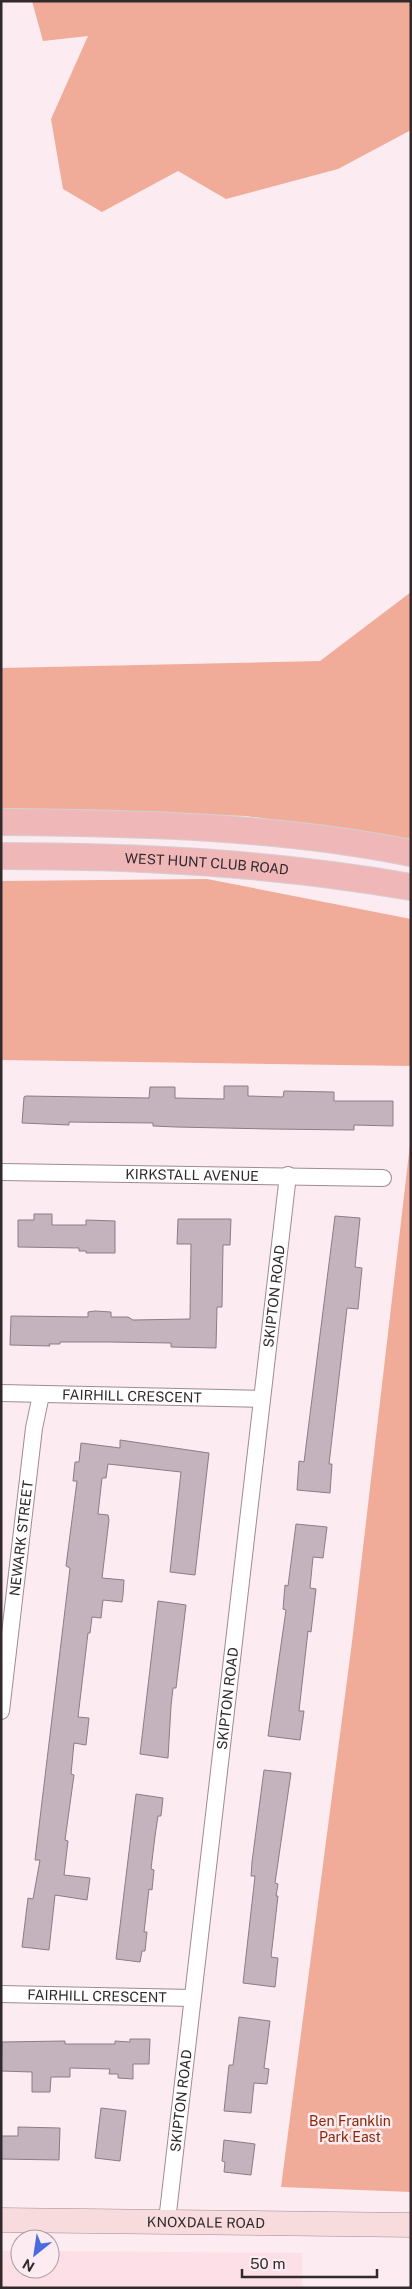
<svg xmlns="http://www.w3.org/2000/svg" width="412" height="2289" font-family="'Public Sans',sans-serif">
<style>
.built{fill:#fddfe7}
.green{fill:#f0ac98}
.building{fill:#c4b2bd;stroke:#8c7c86}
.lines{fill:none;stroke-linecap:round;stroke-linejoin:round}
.street-casing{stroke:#9f8b91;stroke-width:18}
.secondary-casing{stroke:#9f8b91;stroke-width:25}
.primary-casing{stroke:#d2d0d1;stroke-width:28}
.street{stroke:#fff;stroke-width:16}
.secondary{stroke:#f8dbdc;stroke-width:24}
.primary{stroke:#f0b7b9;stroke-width:26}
.labels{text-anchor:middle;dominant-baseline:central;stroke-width:5;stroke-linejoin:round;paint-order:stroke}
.street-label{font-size:14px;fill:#31292c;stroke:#fcebf0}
.park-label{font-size:14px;fill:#872809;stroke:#fcebf0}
</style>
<rect width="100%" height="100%" fill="#fcebf0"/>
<path class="built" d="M 1,2251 L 20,2251 L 20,2269 L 50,2269 L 50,2251 L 302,2253 L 302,2288 L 1,2288 Z"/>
<g class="green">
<path d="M 32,1 L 411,1 L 411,130 L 338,169 L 226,199 L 178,171 L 102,212 L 63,189 L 51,119 L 88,36 L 43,41 Z"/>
<path d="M 411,592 L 411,839 L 246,816 L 1,808 L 1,668 L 320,661 Z"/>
<path d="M 207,879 L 411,919 L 411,1066 L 1,1060 L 1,881 Z"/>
<path d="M 411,1136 L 411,2192 L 281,2187 L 352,1642 Z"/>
</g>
<g class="building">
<path d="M 224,1086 L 248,1086 L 248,1096 L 283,1097 L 284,1091 L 334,1092 L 334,1101 L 393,1101 L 393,1126 L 354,1125 L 354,1130 L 270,1129 L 176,1127 L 153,1126 L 153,1123 L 69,1122 L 69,1125 L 22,1123 L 24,1097 L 26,1096 L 149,1098 L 150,1087 L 175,1087 L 175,1098 L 224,1099 Z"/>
<path d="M 34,1214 L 52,1214 L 52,1225 L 86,1225 L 86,1220 L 115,1221 L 115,1253 L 86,1253 L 86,1251 L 79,1251 L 79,1248 L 18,1247 L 18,1220 L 34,1220 Z"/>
<path d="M 335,1216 L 360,1218 L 355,1267 L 362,1268 L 358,1309 L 347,1308 L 329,1464 L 332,1464 L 330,1493 L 297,1490 L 299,1461 L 304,1462 Z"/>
<path d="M 178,1219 L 231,1219 L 230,1245 L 223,1245 L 222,1307 L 217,1307 L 216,1348 L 171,1347 L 171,1343 L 110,1342 L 60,1342 L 60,1344 L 49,1344 L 50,1346 L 10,1345 L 11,1316 L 88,1317 L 88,1312 L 95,1311 L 111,1312 L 111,1317 L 128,1317 L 133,1320 L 190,1319 L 191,1244 L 177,1244 Z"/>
<path d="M 120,1440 L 209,1453 L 195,1575 L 170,1572 L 181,1472 L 108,1464 L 106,1478 L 102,1478 L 98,1514 L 108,1515 L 109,1520 L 102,1578 L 124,1580 L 123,1595 L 122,1602 L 103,1600 L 101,1618 L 92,1617 L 90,1633 L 88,1633 L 78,1717 L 89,1718 L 86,1745 L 74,1743 L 71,1774 L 74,1775 L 65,1840 L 68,1841 L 64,1875 L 90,1878 L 87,1900 L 55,1895 L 49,1950 L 22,1947 L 28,1898 L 33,1899 L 40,1860 L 35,1860 L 70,1568 L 66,1566 L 77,1481 L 73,1481 L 75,1462 L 79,1462 L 81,1443 L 120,1448 Z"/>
<path d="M 296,1524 L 327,1527 L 323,1558 L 313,1557 L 310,1588 L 316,1589 L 311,1632 L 308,1631 L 299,1711 L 304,1711 L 300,1740 L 268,1736 L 286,1610 L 283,1609 L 285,1585 L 288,1586 Z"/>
<path d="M 158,1601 L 186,1605 L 176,1688 L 173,1688 L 171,1706 L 168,1758 L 140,1754 Z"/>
<path d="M 264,1770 L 291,1773 L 275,1883 L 278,1884 L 276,1896 L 278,1896 L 271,1957 L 278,1958 L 275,1987 L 243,1983 L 255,1876 L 251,1876 L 252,1862 Z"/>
<path d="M 136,1794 L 163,1798 L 161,1816 L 158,1816 L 155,1836 L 151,1869 L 154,1870 L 152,1890 L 149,1889 L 144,1932 L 147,1932 L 145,1951 L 142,1951 L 140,1962 L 116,1959 Z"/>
<path d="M 239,2017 L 270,2021 L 264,2068 L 269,2069 L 267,2084 L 254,2083 L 251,2113 L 224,2111 L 229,2065 L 233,2065 Z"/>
<path d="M 130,2039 L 150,2039 L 149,2064 L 133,2064 L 133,2079 L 118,2078 L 118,2074 L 109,2074 L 110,2069 L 70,2068 L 70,2077 L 51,2077 L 50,2092 L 32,2092 L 32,2072 L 1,2071 L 2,2042 L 65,2041 L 65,2044 L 115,2044 L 115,2041 L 130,2042 Z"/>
<path d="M 101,2108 L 126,2111 L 120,2161 L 95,2158 Z"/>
<path d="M 18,2127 L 60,2128 L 59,2160 L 1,2159 L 1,2136 L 18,2136 Z"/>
<path d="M 224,2140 L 255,2144 L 251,2175 L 224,2172 L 225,2162 L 222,2161 Z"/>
</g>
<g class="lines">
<defs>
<g id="street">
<path id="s1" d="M 1,1172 L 383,1178"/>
<path id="s2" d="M 1,1393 L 262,1399"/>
<path id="s3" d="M 1,1711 L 34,1428 L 41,1395"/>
<path id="s4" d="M 1,1994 L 192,1998"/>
<path id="s5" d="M 167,2221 L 288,1175"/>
</g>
<g id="secondary">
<path id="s6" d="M 1,2220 L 411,2225"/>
</g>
<g id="primary">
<path d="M 1,822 C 138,823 276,826 411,853"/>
<path id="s7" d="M 1,856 C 141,856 273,863 411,887"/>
</g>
</defs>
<use href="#street" class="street-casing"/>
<use href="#secondary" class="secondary-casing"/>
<use href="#primary" class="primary-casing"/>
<use href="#street" class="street"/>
<use href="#secondary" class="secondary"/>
<use href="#primary" class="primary"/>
</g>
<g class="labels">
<g class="street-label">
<text stroke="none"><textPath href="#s7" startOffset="206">WEST HUNT CLUB ROAD</textPath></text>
<text stroke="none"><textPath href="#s1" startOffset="191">KIRKSTALL AVENUE</textPath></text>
<text stroke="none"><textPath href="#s5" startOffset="931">SKIPTON ROAD</textPath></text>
<text stroke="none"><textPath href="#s2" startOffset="131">FAIRHILL CRESCENT</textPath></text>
<text stroke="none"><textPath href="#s3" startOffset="174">NEWARK STREET</textPath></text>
<text stroke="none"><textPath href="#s5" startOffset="526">SKIPTON ROAD</textPath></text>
<text stroke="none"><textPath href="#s4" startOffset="96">FAIRHILL CRESCENT</textPath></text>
<text stroke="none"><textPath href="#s5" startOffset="121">SKIPTON ROAD</textPath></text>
<text stroke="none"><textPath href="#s6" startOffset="205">KNOXDALE ROAD</textPath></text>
</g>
<g class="park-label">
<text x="350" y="2121">Ben Franklin<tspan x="350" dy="16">Park East</tspan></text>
</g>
</g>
<rect width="412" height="2289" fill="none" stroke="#31292c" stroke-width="5"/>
<g transform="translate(35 2254) rotate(210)"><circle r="24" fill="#fcebf0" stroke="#ab9da2"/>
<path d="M0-4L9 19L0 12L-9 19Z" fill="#4a6bde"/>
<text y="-8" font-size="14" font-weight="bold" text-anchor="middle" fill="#31292c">N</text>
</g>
<path d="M242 2269v8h135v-8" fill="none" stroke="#31292c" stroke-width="2.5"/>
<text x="250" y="2269" font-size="15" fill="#31292c" stroke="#fcebf0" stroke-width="4" paint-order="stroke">50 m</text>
</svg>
